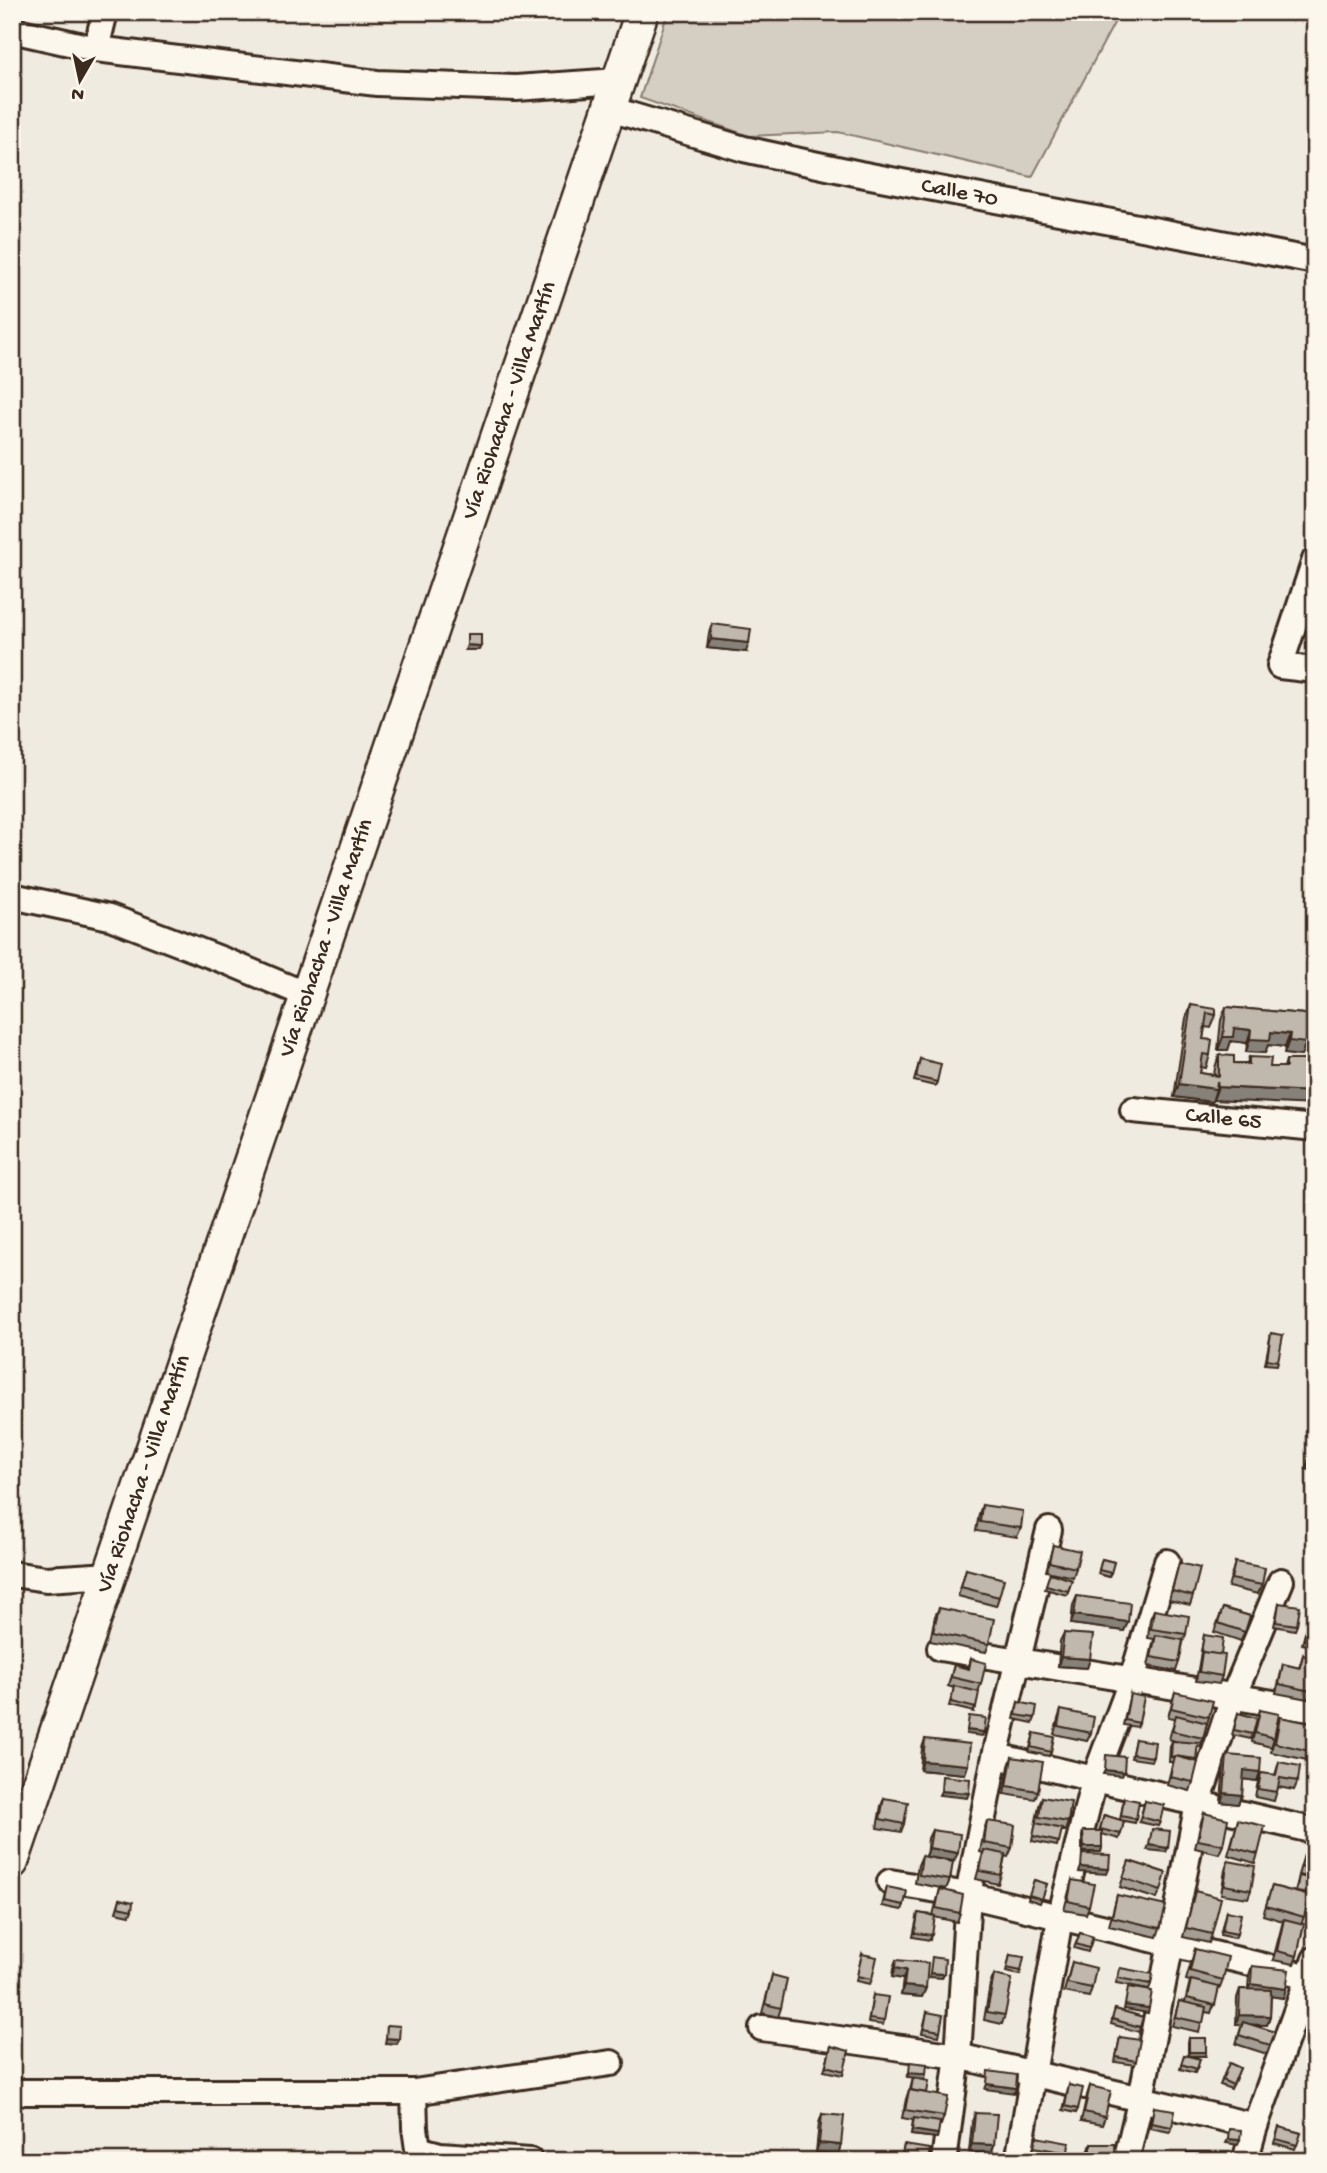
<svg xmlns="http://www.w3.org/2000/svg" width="1327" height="2173" font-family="'Gochi Hand',sans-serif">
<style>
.green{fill:#d5cec3;stroke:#887c70;stroke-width:2}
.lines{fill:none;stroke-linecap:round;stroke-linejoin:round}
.minor-casing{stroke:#3b2a1e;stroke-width:30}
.major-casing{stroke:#3b2a1e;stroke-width:37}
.minor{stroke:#fbf7ec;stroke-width:24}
.major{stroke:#fbf7ec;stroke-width:32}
.wall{fill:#a59e95;stroke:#3b2a1e;stroke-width:2}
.shaded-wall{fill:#868179;stroke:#3b2a1e;stroke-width:2}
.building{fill:#c0b8ad;stroke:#3b2a1e;stroke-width:2}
.labels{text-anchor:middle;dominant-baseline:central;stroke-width:7;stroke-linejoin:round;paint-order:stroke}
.street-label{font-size:23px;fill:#3b2a1e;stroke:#fbf7ec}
</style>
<rect width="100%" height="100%" fill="#f0ebe0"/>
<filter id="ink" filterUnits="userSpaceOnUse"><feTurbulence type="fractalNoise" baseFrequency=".0143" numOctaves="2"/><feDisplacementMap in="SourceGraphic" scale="14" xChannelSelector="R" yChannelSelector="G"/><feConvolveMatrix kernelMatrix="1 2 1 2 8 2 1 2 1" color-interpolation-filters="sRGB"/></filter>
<g filter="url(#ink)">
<path class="green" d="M 668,12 L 1120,12 L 1032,177 L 838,132 L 749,136 L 640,98 Z"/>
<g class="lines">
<defs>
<g id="minor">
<path d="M 12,30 L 96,49 L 377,83 L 516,88 L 618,81"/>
<path d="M 96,49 L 105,12"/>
<path id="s1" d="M 610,109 L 744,149 L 860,174 L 1315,261"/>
<path d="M 1315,560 L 1280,666 L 1315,670"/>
<path d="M 12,896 L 110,917 L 228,962 L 307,995"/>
<path id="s2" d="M 1133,1110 L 1315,1128"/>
<path d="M 12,1574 L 46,1579 L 110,1575"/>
<path d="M 940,1648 L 1315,1710"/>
<path d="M 1009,1759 L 1315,1831"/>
<path d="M 890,1882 L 968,1895 L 1309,1977"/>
<path d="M 762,2028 L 958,2056 L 1255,2126"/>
<path d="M 12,2092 L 414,2092 L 611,2063"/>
<path d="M 414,2092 L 415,2128 L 418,2149"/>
<path d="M 418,2149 L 440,2155 L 530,2161"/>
<path d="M 944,2161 L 958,2056 L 968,1895 L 995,1756 L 1049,1530"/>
<path d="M 1018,2161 L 1060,1918 L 1094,1780 L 1132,1679 L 1167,1562"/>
<path d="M 1126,2161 L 1141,2098 L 1198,1803 L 1233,1697 L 1281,1581"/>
<path d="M 1245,2161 L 1255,2126 L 1315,1959"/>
</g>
<g id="major">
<path id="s3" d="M 12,1862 L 642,12"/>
</g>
</defs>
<use href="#minor" class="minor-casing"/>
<use href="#major" class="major-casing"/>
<use href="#minor" class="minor"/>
<use href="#major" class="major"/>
</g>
<g class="wall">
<path d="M 712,624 L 746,652 L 707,648 L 709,633 Z"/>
<path d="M 1191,1005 L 1216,1015 L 1211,1028 L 1205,1027 L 1203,1039 L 1210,1055 L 1206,1068 L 1201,1067 L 1200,1073 L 1214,1075 L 1215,1068 L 1219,1055 L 1234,1063 L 1247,1063 L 1249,1057 L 1270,1067 L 1284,1067 L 1286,1060 L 1305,1060 L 1213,1100 L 1213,1098 L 1212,1102 L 1174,1097 L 1186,1018 Z"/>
<path d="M 1226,1007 L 1315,1015 L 1315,1048 L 1304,1047 L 1301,1056 L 1284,1054 L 1285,1047 L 1268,1045 L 1265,1053 L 1246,1052 L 1247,1043 L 1231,1041 L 1228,1050 L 1218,1050 L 1221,1020 Z"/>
<path d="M 920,1059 L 937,1082 L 935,1086 L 914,1081 Z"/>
<path d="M 1271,1333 L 1278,1361 L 1277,1365 L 1265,1364 Z"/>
<path d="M 1310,1455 L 1315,1456 L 1315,1471 L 1306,1469 Z"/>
<path d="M 982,1505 L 1021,1528 L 1017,1537 L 976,1531 L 979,1514 Z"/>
<path d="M 1053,1545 L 1076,1568 L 1073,1577 L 1046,1571 Z"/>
<path d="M 1102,1559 L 1114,1562 L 1109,1577 L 1098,1574 Z"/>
<path d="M 1235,1562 L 1262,1585 L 1258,1594 L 1228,1587 Z"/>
<path d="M 1179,1563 L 1193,1596 L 1190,1605 L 1169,1600 Z"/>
<path d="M 966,1569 L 999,1597 L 996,1606 L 958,1596 Z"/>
<path d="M 1050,1573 L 1072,1580 L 1067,1595 L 1045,1589 Z"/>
<path d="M 1314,1588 L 1315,1588 L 1315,1615 L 1309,1614 Z"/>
<path d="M 1077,1596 L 1128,1622 L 1124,1631 L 1071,1624 L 1073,1605 Z"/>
<path d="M 1279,1603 L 1297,1625 L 1295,1630 L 1274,1626 Z"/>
<path d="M 939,1608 L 989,1644 L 986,1652 L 930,1641 L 935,1616 Z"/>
<path d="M 1223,1608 L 1250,1616 L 1241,1641 L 1214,1632 Z"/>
<path d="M 1154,1610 L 1186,1634 L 1183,1643 L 1179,1662 L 1176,1671 L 1148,1666 L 1154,1639 L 1148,1638 L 1150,1619 Z"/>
<path d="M 1315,1631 L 1315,1647 L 1302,1644 L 1305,1633 Z"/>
<path d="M 1064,1633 L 1090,1659 L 1087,1668 L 1058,1666 L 1060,1641 Z"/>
<path d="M 1204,1635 L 1221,1655 L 1222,1676 L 1219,1684 L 1196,1681 Z"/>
<path d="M 1303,1655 L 1311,1691 L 1308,1699 L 1276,1693 L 1283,1664 L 1299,1668 Z"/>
<path d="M 971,1659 L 981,1684 L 978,1692 L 974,1712 L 949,1706 L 954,1688 L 948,1686 L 954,1665 L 968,1668 Z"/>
<path d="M 1175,1692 L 1209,1717 L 1200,1747 L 1197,1747 L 1193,1782 L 1190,1791 L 1167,1785 L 1173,1762 L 1169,1762 L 1170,1746 L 1172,1741 L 1178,1742 L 1169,1739 L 1175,1718 L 1168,1717 Z"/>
<path d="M 1130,1694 L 1139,1723 L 1137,1727 L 1123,1725 Z"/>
<path d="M 1018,1702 L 1035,1718 L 1033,1723 L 1014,1719 Z"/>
<path d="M 1061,1710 L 1091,1733 L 1087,1741 L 1054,1734 L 1058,1719 Z"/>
<path d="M 1260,1710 L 1274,1738 L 1271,1747 L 1252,1742 Z"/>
<path d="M 1238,1713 L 1253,1734 L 1251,1739 L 1232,1735 Z"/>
<path d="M 1280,1717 L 1310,1751 L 1307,1760 L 1271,1752 L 1277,1726 Z"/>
<path d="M 1034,1733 L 1051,1752 L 1049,1756 L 1029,1752 Z"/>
<path d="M 925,1739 L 968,1765 L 965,1774 L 920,1770 L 922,1748 Z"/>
<path d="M 1135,1739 L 1153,1757 L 1151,1761 L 1131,1758 Z"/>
<path d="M 1315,1748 L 1315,1769 L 1310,1768 Z"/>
<path d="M 1227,1755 L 1257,1781 L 1243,1779 L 1242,1795 L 1238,1804 L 1221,1802 L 1224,1763 Z"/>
<path d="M 1012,1757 L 1038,1791 L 1035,1799 L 1004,1794 L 1009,1766 Z"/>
<path d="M 1279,1762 L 1298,1781 L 1294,1790 L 1278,1787 L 1274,1801 L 1255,1797 L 1258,1781 L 1261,1773 L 1275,1775 Z"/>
<path d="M 1042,1797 L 1068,1822 L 1065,1831 L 1061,1831 L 1057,1846 L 1032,1841 L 1039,1806 Z"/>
<path d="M 884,1798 L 904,1824 L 901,1832 L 877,1828 L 881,1806 Z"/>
<path d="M 1124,1798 L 1136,1819 L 1135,1823 L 1124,1821 L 1119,1839 L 1102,1834 L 1102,1847 L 1101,1852 L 1082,1852 L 1082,1836 L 1083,1831 L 1099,1831 L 1104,1815 L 1120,1820 Z"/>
<path d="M 1145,1801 L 1160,1822 L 1158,1826 L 1139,1822 Z"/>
<path d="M 1204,1813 L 1223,1845 L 1219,1854 L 1195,1848 L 1201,1822 Z"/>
<path d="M 1238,1820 L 1258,1854 L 1255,1863 L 1228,1855 Z"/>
<path d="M 987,1821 L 1012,1848 L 1008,1857 L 1005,1856 L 1001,1875 L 998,1884 L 976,1879 L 983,1853 L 980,1852 L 984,1830 Z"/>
<path d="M 932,1830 L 954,1861 L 926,1857 L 928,1838 Z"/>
<path d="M 1308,1842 L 1315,1844 L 1315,1879 L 1313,1879 L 1302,1923 L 1297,1956 L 1294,1964 L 1273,1960 L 1283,1921 L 1263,1915 L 1272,1886 L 1295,1892 L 1299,1876 L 1312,1878 L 1298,1875 Z"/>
<path d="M 922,1856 L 950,1880 L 946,1889 L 915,1883 L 918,1865 Z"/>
<path d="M 1129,1861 L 1166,1873 L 1157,1899 L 1120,1887 Z"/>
<path d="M 1228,1861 L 1251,1890 L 1248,1898 L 1221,1894 L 1225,1870 Z"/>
<path d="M 1034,1880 L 1047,1884 L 1040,1903 L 1028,1899 Z"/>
<path d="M 1072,1880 L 1089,1906 L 1086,1914 L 1064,1910 Z"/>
<path d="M 887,1887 L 904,1905 L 902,1910 L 882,1906 Z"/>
<path d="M 940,1889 L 960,1913 L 957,1922 L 934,1917 L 930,1940 L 913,1937 L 918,1913 L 933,1915 Z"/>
<path d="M 1195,1892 L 1212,1934 L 1209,1943 L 1183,1937 Z"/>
<path d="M 1117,1895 L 1160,1928 L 1157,1937 L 1109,1926 Z"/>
<path d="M 120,1899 L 132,1910 L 130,1915 L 116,1912 Z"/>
<path d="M 1226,1911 L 1237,1934 L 1235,1938 L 1220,1935 Z"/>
<path d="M 1080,1933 L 1093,1937 L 1088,1952 L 1074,1948 Z"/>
<path d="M 1195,1949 L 1223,1980 L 1220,1988 L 1219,1988 L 1211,2013 L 1205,2012 L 1199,2032 L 1172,2026 L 1179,2001 L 1185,2002 L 1190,1981 L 1186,1980 Z"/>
<path d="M 862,1954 L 872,1979 L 870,1984 L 856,1981 Z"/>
<path d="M 1010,1955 L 1021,1971 L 1020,1975 L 1006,1972 Z"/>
<path d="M 896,1960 L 926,1988 L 922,1997 L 901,1995 L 903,1979 L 892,1977 L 893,1969 Z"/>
<path d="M 1072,1962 L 1092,1988 L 1089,1997 L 1064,1992 Z"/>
<path d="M 1252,1966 L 1286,1989 L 1283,1998 L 1271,1996 L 1270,2016 L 1267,2025 L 1252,2024 L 1275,2032 L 1267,2054 L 1236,2044 L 1242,2024 L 1236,2024 L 1237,1998 L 1240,1989 L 1248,1989 L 1249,1975 Z"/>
<path d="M 1120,1968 L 1151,1984 L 1149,1989 L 1116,1983 Z"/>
<path d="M 772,1975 L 781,2008 L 778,2017 L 762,2013 Z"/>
<path d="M 994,1975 L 1005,2015 L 1002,2024 L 984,2020 L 990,1984 Z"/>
<path d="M 873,1995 L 884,2021 L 883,2025 L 868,2023 Z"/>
<path d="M 1115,2009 L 1143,2017 L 1139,2032 L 1111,2024 Z"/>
<path d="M 927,2012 L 940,2031 L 939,2036 L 922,2033 Z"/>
<path d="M 1120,2037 L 1136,2061 L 1135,2065 L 1115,2062 Z"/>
<path d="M 1189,2038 L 1205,2056 L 1188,2056 L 1200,2059 L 1195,2073 L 1180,2069 L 1184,2055 L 1188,2056 L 1188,2042 Z"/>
<path d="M 831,2046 L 844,2071 L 843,2075 L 824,2071 Z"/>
<path d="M 1229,2063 L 1240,2068 L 1231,2089 L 1220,2085 Z"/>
<path d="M 913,2078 L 927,2093 L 944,2116 L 941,2125 L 939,2125 L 937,2138 L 911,2135 L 913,2120 L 902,2118 L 906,2099 L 909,2090 L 910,2090 Z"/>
<path d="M 1069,2085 L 1078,2109 L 1076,2113 L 1063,2110 Z"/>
<path d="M 1090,2086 L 1105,2117 L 1102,2125 L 1081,2121 L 1087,2095 Z"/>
<path d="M 1154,2107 L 1172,2127 L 1170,2132 L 1150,2128 Z"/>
<path d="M 975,2113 L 994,2145 L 991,2154 L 969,2152 L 972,2122 Z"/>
<path d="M 822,2114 L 841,2145 L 838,2154 L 816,2152 L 819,2123 Z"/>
<path d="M 1279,2127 L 1301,2133 L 1295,2149 L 1274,2143 Z"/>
<path d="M 1036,2137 L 1068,2153 L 1066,2157 L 1033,2152 Z"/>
<path d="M 1091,2144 L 1116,2161 L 1088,2161 L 1088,2153 Z"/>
<path d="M 904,2145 L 928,2161 L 909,2161 L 901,2159 Z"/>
</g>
<g class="shaded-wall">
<path d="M 711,639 L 749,643 L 746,652 L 707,648 Z"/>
<path d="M 467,645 L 481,646 L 479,650 L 465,650 Z"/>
<path d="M 1234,1028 L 1251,1030 L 1247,1043 L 1231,1041 L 1228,1050 L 1218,1050 L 1223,1037 Z"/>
<path d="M 1271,1032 L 1290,1034 L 1285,1047 L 1268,1045 L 1265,1053 L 1246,1052 L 1250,1039 Z"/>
<path d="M 1307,1034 L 1315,1034 L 1315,1048 L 1304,1047 L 1301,1056 L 1284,1054 L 1289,1041 Z"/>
<path d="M 1179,1084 L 1216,1089 L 1212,1102 L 1174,1097 Z"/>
<path d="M 1218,1087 L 1315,1092 L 1315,1105 L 1213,1100 Z"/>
<path d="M 1074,1615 L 1128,1622 L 1124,1631 L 1071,1624 Z"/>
<path d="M 1061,1657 L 1090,1659 L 1087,1668 L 1058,1666 Z"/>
<path d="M 967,1730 L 984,1732 L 982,1736 L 966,1734 Z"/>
<path d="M 923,1761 L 968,1765 L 965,1774 L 920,1770 Z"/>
<path d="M 1105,1770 L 1124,1772 L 1122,1776 L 1103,1774 Z"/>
<path d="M 1244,1770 L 1260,1772 L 1257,1781 L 1241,1779 Z"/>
<path d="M 941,1791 L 969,1793 L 967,1798 L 939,1795 Z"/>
<path d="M 1224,1793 L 1242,1795 L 1238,1804 L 1221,1802 Z"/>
<path d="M 1149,1845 L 1168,1848 L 1166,1852 L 1147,1850 Z"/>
<path d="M 1084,1847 L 1102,1847 L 1101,1852 L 1082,1852 Z"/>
<path d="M 929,1848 L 958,1853 L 954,1861 L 926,1857 Z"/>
<path d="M 1081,1867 L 1109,1869 L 1107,1874 L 1079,1872 Z"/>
<path d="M 895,1968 L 906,1970 L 903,1979 L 892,1977 Z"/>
<path d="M 930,1973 L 944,1974 L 942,1978 L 929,1977 Z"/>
<path d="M 1251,1984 L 1286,1989 L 1283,1998 L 1247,1993 Z"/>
<path d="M 904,1986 L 926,1988 L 922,1997 L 901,1995 Z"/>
<path d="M 1125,2005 L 1149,2008 L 1148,2013 L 1124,2009 Z"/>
<path d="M 1239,2015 L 1270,2016 L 1267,2025 L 1236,2024 Z"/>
<path d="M 386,2038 L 399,2039 L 397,2044 L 385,2043 Z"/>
<path d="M 1189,2052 L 1206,2052 L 1205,2056 L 1188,2056 Z"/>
<path d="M 909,2073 L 926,2074 L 925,2079 L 907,2077 Z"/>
<path d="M 987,2084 L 1016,2088 L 1014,2093 L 985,2089 Z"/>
<path d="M 912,2130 L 938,2134 L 937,2138 L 911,2135 Z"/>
<path d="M 1228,2139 L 1240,2140 L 1238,2145 L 1226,2143 Z"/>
<path d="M 819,2143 L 841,2145 L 838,2154 L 816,2152 Z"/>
<path d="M 972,2144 L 994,2145 L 991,2154 L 969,2152 Z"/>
</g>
<g class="building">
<path d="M 712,624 L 751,629 L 749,643 L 711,639 Z"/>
<path d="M 467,634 L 481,634 L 481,646 L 467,645 Z"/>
<path d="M 1191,1005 L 1216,1009 L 1216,1015 L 1207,1013 L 1203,1039 L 1212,1040 L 1210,1055 L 1203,1054 L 1200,1073 L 1219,1076 L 1219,1055 L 1234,1056 L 1234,1063 L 1249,1064 L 1249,1057 L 1271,1058 L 1270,1067 L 1286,1067 L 1286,1060 L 1305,1060 L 1305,1070 L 1315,1070 L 1315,1092 L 1218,1087 L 1217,1081 L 1216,1089 L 1179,1084 Z"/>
<path d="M 1226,1007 L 1315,1015 L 1315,1034 L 1307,1034 L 1306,1043 L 1289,1041 L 1290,1034 L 1271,1032 L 1270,1040 L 1250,1039 L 1251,1030 L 1234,1028 L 1233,1037 L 1223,1037 Z"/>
<path d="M 920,1059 L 941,1064 L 937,1082 L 916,1077 Z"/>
<path d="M 1271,1333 L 1283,1335 L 1278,1361 L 1267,1359 Z"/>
<path d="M 1310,1455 L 1315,1456 L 1315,1467 L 1307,1465 Z"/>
<path d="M 982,1505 L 1023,1511 L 1021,1528 L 980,1522 Z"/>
<path d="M 1053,1545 L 1080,1551 L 1076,1568 L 1049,1562 Z"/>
<path d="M 1102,1559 L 1114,1562 L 1111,1573 L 1099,1570 Z"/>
<path d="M 1235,1562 L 1265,1568 L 1262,1585 L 1231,1579 Z"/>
<path d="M 1179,1563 L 1200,1568 L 1193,1596 L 1172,1591 Z"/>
<path d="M 966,1569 L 1004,1579 L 999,1597 L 961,1587 Z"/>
<path d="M 1050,1573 L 1072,1580 L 1068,1591 L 1046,1585 Z"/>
<path d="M 1314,1588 L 1315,1588 L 1315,1610 L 1311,1609 Z"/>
<path d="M 1077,1596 L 1130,1603 L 1128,1622 L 1074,1615 Z"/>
<path d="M 1279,1603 L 1300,1606 L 1297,1625 L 1276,1622 Z"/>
<path d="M 939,1608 L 994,1619 L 989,1644 L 933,1632 Z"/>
<path d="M 1223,1608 L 1250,1616 L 1245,1632 L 1218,1623 Z"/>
<path d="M 1154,1610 L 1189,1616 L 1186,1634 L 1151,1629 Z"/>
<path d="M 1307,1629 L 1315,1631 L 1315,1642 L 1304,1640 Z"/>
<path d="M 1064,1633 L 1093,1635 L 1090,1659 L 1061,1657 Z"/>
<path d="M 1156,1635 L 1183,1640 L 1179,1662 L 1151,1657 Z"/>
<path d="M 1204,1635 L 1223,1638 L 1221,1655 L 1202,1652 L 1201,1653 Z"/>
<path d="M 1202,1652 L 1225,1655 L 1222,1676 L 1199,1672 Z"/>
<path d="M 1303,1655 L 1315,1658 L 1315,1674 L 1311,1691 L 1279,1684 L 1283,1664 L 1300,1668 Z"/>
<path d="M 971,1659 L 986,1663 L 981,1684 L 951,1677 L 954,1665 L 969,1669 Z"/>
<path d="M 954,1686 L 979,1692 L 976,1708 L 951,1702 Z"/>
<path d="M 1175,1692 L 1213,1701 L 1209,1717 L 1171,1708 Z"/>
<path d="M 1130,1694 L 1144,1697 L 1139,1723 L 1125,1720 Z"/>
<path d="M 1018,1702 L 1037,1706 L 1035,1718 L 1016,1715 Z"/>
<path d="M 1061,1710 L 1094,1717 L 1091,1733 L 1058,1726 Z"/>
<path d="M 1260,1710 L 1279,1714 L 1274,1738 L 1255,1733 Z"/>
<path d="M 1238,1713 L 1257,1718 L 1253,1734 L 1234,1730 Z"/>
<path d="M 1176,1715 L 1207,1723 L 1203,1738 L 1172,1731 Z"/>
<path d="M 969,1716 L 986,1718 L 984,1732 L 967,1730 Z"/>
<path d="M 1280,1717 L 1315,1724 L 1315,1731 L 1310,1751 L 1275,1743 Z"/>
<path d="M 1034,1733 L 1054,1737 L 1051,1752 L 1031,1747 Z"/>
<path d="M 925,1739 L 970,1744 L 968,1765 L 923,1761 Z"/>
<path d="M 1135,1739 L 1155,1742 L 1153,1757 L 1132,1754 Z"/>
<path d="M 1172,1741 L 1198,1743 L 1196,1759 L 1175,1756 L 1174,1757 L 1171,1757 Z"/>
<path d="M 1106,1755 L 1125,1757 L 1124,1772 L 1105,1770 Z"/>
<path d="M 1227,1755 L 1261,1758 L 1260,1772 L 1244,1770 L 1242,1795 L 1224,1793 Z"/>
<path d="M 1175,1756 L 1198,1762 L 1193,1782 L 1170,1777 Z"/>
<path d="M 1012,1757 L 1043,1762 L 1038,1791 L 1007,1786 Z"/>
<path d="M 1279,1762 L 1300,1766 L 1298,1781 L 1280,1778 L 1277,1792 L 1258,1789 L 1261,1773 L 1276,1775 Z"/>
<path d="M 942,1776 L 970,1779 L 969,1793 L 941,1791 Z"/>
<path d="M 1042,1797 L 1071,1802 L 1068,1822 L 1039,1817 Z"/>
<path d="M 884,1798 L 908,1802 L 904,1824 L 880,1819 Z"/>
<path d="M 1124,1798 L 1139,1801 L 1136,1819 L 1121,1816 Z"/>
<path d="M 1145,1801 L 1164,1805 L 1160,1822 L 1141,1817 Z"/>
<path d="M 1204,1813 L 1228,1819 L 1223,1845 L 1198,1840 Z"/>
<path d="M 1104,1815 L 1124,1821 L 1121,1834 L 1100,1829 Z"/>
<path d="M 1238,1820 L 1265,1826 L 1258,1854 L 1231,1847 Z"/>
<path d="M 987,1821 L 1015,1825 L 1012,1848 L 984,1843 Z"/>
<path d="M 1036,1823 L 1062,1829 L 1059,1842 L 1033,1836 Z"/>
<path d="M 1152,1829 L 1170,1831 L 1168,1848 L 1149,1845 Z"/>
<path d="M 932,1830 L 960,1834 L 958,1853 L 929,1848 Z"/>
<path d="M 1083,1831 L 1102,1831 L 1102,1847 L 1084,1847 Z"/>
<path d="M 1308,1842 L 1315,1844 L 1315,1870 L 1301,1866 Z"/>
<path d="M 984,1850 L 1005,1854 L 1001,1875 L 980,1871 Z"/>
<path d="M 1082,1854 L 1110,1855 L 1109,1869 L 1081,1867 Z"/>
<path d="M 922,1856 L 953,1862 L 950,1880 L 919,1875 Z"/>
<path d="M 1129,1861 L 1166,1873 L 1161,1891 L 1123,1878 Z"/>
<path d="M 1228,1861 L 1255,1866 L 1251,1890 L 1224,1885 Z"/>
<path d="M 1299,1876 L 1313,1879 L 1310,1894 L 1296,1892 Z"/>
<path d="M 1034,1880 L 1047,1884 L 1042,1899 L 1029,1895 Z"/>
<path d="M 1072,1880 L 1094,1884 L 1089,1906 L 1068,1901 Z"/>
<path d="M 1272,1886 L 1310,1896 L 1304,1917 L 1266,1906 Z"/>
<path d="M 887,1887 L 907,1891 L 904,1905 L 884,1901 Z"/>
<path d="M 940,1889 L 963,1895 L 960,1913 L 936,1908 Z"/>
<path d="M 1195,1891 L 1221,1898 L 1212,1934 L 1186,1928 Z"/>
<path d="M 1117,1895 L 1166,1906 L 1160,1928 L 1112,1917 Z"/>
<path d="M 120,1899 L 133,1902 L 132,1910 L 118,1907 Z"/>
<path d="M 1226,1911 L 1241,1914 L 1237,1934 L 1222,1931 Z"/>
<path d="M 918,1913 L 935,1916 L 932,1935 L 915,1933 Z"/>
<path d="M 1284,1919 L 1304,1924 L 1297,1956 L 1277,1951 Z"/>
<path d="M 1080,1933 L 1093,1937 L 1089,1948 L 1076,1944 Z"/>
<path d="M 1195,1949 L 1228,1957 L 1223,1980 L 1190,1971 Z"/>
<path d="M 862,1954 L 877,1957 L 872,1979 L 857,1976 Z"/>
<path d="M 1010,1955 L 1024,1957 L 1021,1971 L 1007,1968 Z"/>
<path d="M 932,1957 L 945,1959 L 944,1974 L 930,1973 Z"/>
<path d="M 896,1960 L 928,1963 L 926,1988 L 904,1986 L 906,1970 L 895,1968 Z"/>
<path d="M 1072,1962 L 1096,1968 L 1092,1988 L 1067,1983 Z"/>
<path d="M 1252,1966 L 1289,1970 L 1286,1989 L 1251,1984 Z"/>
<path d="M 1120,1968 L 1153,1974 L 1151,1984 L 1118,1978 Z"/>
<path d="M 772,1975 L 787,1979 L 781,2008 L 765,2004 Z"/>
<path d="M 994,1975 L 1012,1979 L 1005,2015 L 987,2012 Z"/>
<path d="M 1191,1980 L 1219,1987 L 1215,2005 L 1187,1998 Z"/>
<path d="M 1128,1987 L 1152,1991 L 1149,2008 L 1125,2005 Z"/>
<path d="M 1240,1989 L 1271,1990 L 1270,2016 L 1239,2015 Z"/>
<path d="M 873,1995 L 888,1997 L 884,2021 L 869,2019 Z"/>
<path d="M 1179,2001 L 1206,2007 L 1203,2023 L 1175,2017 Z"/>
<path d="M 1115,2009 L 1143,2017 L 1140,2027 L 1112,2019 Z"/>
<path d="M 927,2012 L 943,2015 L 940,2031 L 924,2028 Z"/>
<path d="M 1243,2022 L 1275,2032 L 1270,2045 L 1239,2035 Z"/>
<path d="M 387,2025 L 400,2026 L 399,2039 L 386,2038 Z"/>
<path d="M 1120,2037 L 1140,2040 L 1136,2061 L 1116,2057 Z"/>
<rect x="1189" y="2038" width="17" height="14"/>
<path d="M 831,2046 L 849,2051 L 844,2071 L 826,2066 Z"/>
<path d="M 1184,2055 L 1200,2059 L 1197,2069 L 1181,2064 Z"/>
<path d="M 910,2062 L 927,2064 L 926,2074 L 909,2073 Z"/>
<path d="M 1229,2063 L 1240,2068 L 1233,2085 L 1222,2080 Z"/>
<path d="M 988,2071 L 1017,2075 L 1016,2088 L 987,2084 Z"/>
<path d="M 913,2078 L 929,2081 L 927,2093 L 911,2090 Z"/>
<path d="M 1069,2085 L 1083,2088 L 1078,2109 L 1065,2106 Z"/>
<path d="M 1090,2086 L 1111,2091 L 1105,2117 L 1084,2112 Z"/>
<path d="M 909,2090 L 948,2097 L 944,2116 L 905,2110 Z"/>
<path d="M 1154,2107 L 1175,2110 L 1172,2127 L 1151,2123 Z"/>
<path d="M 975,2113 L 997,2114 L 994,2145 L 972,2144 Z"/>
<path d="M 822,2114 L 844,2116 L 841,2145 L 819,2143 Z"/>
<path d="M 914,2118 L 940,2122 L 938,2134 L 912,2130 Z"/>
<path d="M 1279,2127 L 1301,2133 L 1297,2145 L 1276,2139 Z"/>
<path d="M 1229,2129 L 1241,2130 L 1240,2140 L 1228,2139 Z"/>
<path d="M 1036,2137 L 1069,2143 L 1068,2153 L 1034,2147 Z"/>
<path d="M 1091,2144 L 1115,2144 L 1116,2161 L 1091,2161 Z"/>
<path d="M 904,2145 L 930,2149 L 928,2161 L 917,2161 L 918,2158 L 902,2155 Z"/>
<path d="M 1034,2152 L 1059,2157 L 1058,2161 L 1032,2161 Z"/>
<rect x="1187" y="2152" width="25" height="9"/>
</g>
</g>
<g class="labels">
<g class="street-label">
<text stroke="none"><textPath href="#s1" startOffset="360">Calle 70</textPath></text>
<text stroke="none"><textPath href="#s3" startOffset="1544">Vía Riohacha - Villa Martín</textPath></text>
<text stroke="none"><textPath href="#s3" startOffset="976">Vía Riohacha - Villa Martín</textPath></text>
<text stroke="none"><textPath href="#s2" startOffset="91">Calle 65</textPath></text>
<text stroke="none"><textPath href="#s3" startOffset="410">Vía Riohacha - Villa Martín</textPath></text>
</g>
</g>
<rect width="1327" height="2173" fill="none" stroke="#fbf7ec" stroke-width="42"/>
<rect x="21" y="21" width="1285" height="2131" fill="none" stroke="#3b2a1e" stroke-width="2.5" filter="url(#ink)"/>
<g transform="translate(80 80) rotate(189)" stroke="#fbf7ec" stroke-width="5" paint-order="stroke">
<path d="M0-5L12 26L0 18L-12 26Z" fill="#3b2a1e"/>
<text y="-10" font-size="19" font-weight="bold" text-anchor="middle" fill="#3b2a1e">N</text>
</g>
</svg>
